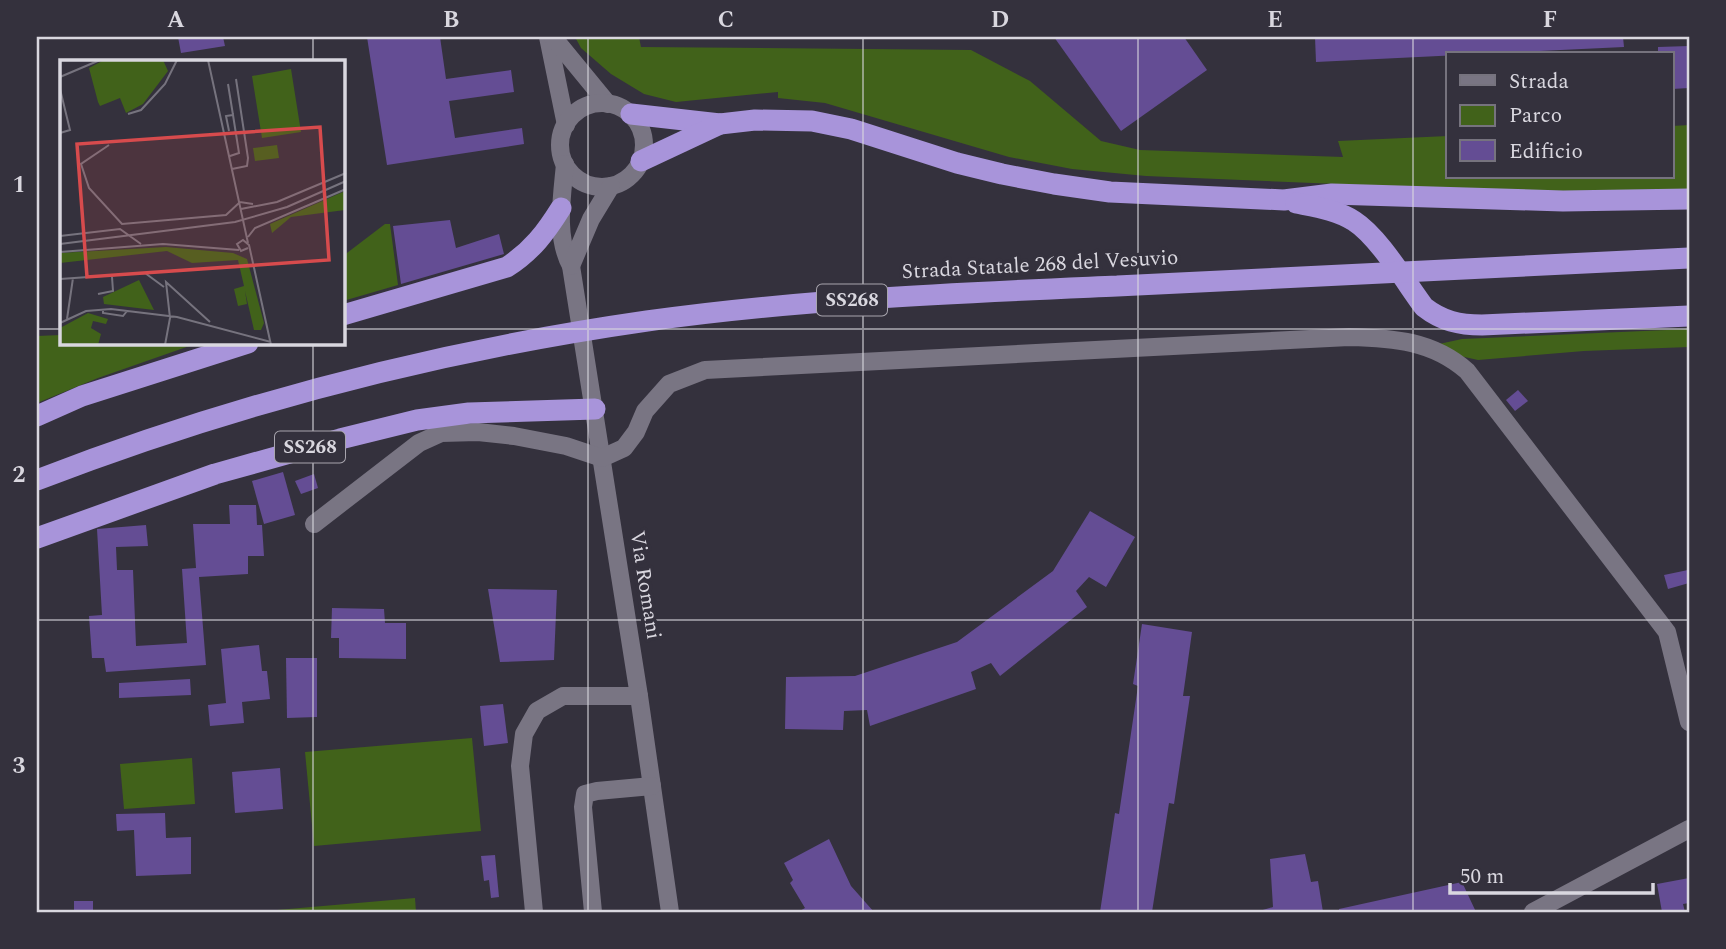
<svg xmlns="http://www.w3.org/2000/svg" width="1726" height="949" font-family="Spectral,serif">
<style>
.green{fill:#41621a}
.building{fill:#644d94}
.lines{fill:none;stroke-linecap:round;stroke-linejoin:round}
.minor{stroke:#797583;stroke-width:18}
.highway{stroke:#a894da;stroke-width:21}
.grid{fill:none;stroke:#d9d7df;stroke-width:2;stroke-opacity:0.55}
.labels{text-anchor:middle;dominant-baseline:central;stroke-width:7;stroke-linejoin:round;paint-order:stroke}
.shield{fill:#34313d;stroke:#a8a5ae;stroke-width:2}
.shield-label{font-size:19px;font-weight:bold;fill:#d9d7df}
.street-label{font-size:21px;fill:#d9d7df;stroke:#34313d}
.inset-road{fill:none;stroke:#76737e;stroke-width:2}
.view{fill:#d74b4d;fill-opacity:0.15;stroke:#d74b4d;stroke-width:3.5}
.inset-edge{fill:none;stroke:#d9d7df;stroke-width:3.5}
.neatline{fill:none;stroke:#d9d7df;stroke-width:2.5}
.grid-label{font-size:23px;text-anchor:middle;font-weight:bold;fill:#d9d7df}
</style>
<rect width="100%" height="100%" fill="#34313d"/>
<g class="green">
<path d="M 575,37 L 639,37 L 641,47 L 971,50 L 1030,81 L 1101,141 L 1140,150 L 1343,157 L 1338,141 L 1448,136 L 1448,177 L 1672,177 L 1672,126 L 1689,125 L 1689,189 L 1529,192 L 1146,176 L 1072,169 L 1009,157 L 825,103 L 778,98 L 778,92 L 676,102 L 644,94 L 611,74 L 581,48 Z"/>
<path d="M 385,224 L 390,224 L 398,285 L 343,301 L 343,256 Z"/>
<path d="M 1689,329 L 1689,347 L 1584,351 L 1478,360 L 1460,356 L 1439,344 L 1462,339 Z"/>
<path d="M 61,335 L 61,343 L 198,343 L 98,378 L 37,403 L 37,336 Z"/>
<path d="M 472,738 L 481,831 L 314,846 L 305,752 Z"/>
<path d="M 192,758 L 195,804 L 124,809 L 120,764 Z"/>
<path d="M 415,898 L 416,912 L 253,912 Z"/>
</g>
<g class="building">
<path d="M 178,37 L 223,37 L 225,46 L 181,53 Z"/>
<path d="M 367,37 L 440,37 L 446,79 L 511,70 L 514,92 L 449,101 L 455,138 L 522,128 L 524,144 L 387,165 Z"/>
<path d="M 1054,37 L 1184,37 L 1207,70 L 1121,131 Z"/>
<path d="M 1315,37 L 1623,37 L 1624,47 L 1316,62 Z"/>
<path d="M 1689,46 L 1689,88 L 1672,89 L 1672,54 L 1658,54 L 1658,47 Z"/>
<path d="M 450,220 L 456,248 L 499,234 L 504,254 L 401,284 L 393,226 Z"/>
<path d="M 1518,390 L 1528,401 L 1515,411 L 1506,400 Z"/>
<path d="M 283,472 L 295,515 L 264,524 L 252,481 Z"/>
<path d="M 314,474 L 318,488 L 301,494 L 295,481 Z"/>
<path d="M 229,505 L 256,505 L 257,525 L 262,525 L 264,556 L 248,556 L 248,574 L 199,577 L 206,665 L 106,672 L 104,658 L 92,658 L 89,616 L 102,615 L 97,529 L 146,525 L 148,546 L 116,547 L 117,570 L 133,570 L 136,646 L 187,643 L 182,569 L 196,568 L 193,524 L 230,524 Z"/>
<path d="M 1090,511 L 1135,537 L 1106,587 L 1089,577 L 1076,591 L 1087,607 L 1000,676 L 991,663 L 971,672 L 976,689 L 870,726 L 867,710 L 844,711 L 843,730 L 785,729 L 786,677 L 855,676 L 957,642 L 1053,571 Z"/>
<path d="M 1688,570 L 1689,583 L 1668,589 L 1664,575 Z"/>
<path d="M 488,589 L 557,590 L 554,660 L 500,662 Z"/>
<path d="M 332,608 L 384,609 L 385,623 L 406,623 L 406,659 L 339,658 L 339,638 L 331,638 Z"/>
<path d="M 1142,624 L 1192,632 L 1183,696 L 1190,696 L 1174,804 L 1169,803 L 1152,912 L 1100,912 L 1115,813 L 1119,814 L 1138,686 L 1133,684 Z"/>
<path d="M 259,645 L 262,671 L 267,671 L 270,699 L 242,702 L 244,723 L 210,726 L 208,705 L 226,703 L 221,649 Z"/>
<path d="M 286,658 L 317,658 L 317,717 L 287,718 Z"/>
<path d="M 190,679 L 191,695 L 119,698 L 119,683 Z"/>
<path d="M 503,704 L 508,743 L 484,746 L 480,706 Z"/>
<path d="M 280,768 L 283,809 L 235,813 L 232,772 Z"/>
<path d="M 165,813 L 166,838 L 191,837 L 191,874 L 136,876 L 134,830 L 117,831 L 116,814 Z"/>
<path d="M 829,839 L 851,886 L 874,912 L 798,912 L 805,908 L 790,883 L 793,880 L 784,863 Z"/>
<path d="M 1305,854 L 1311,882 L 1318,881 L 1323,912 L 1256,912 L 1273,907 L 1270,859 Z"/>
<path d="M 495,855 L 499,897 L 491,898 L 489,880 L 484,881 L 481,856 Z"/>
<path d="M 1689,878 L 1689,903 L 1683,904 L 1685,912 L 1662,912 L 1657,884 Z"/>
<path d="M 1462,882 L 1476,912 L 1339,912 L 1339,909 Z"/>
<rect x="74" y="901" width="19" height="11"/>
</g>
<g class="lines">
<g class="minor">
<path d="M 548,37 L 566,125"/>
<path d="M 553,37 L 608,104"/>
<circle cx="602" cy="145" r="42"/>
<path d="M 565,164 C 562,197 555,237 571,266 L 639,696 L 670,912"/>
<path d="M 571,266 L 591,219 L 611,186"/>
<path d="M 314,524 L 419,443 L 441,433 L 478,432 L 514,436 L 566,446 L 602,458 L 624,448 L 636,432 L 645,411 L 669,384 L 705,370 L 1349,337 C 1394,338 1433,341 1467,371 L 1667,632 L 1689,722"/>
<path d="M 534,912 L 520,766 L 524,734 L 537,711 L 563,696 L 639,696"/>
<path d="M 593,912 L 583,807 L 585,794 L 597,791 L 652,786"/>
<path d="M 1533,912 L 1689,829"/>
</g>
<g class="highway">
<path d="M 631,114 L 720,124 L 755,120 L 812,121 L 851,129 L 957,163 L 1002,174 L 1054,184 L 1110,192 L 1284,200 L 1332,194 L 1563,201 L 1689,199"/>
<path d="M 641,161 L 720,124"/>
<path d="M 1296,203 C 1316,207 1337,210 1354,221 C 1379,237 1406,283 1424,307 C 1442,321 1459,325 1482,325 L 1689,316"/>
<path d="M 343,315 L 507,267 C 532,251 546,232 561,208"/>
<path d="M 37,416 L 82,396 L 248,343"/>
<path d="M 37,480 C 234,404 438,351 647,321 C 803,299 960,293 1117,286 C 1308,277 1499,268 1689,258"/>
<path d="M 37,538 L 215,474 L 340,439 L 417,420 L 469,413 L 595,409"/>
</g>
</g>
<path class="grid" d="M 313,37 L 313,61M 588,37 L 588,912M 863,37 L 863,912M 1138,37 L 1138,912M 1413,37 L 1413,912M 37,329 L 61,329M 343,329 L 1689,329M 313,343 L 313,912M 37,620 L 1689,620"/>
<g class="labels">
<g class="shield">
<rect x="817" y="284.5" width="70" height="31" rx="5"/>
<rect x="275" y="431.5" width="70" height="31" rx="5"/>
</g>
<g class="shield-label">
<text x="852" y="300">SS268</text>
<text x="310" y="447">SS268</text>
</g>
<g class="street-label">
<text transform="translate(1040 265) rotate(-3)">Strada Statale 268 del Vesuvio</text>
<text transform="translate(645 585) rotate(81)">Via Romani</text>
</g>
</g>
<g transform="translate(60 60)">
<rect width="285" height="285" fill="#34313d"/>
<path d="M 44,0 L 103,0 L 108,11 L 83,44 L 66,53 L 60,38 L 40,46 L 38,42 L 29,8 ZM 231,9 L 241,72 L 202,78 L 192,16 ZM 217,85 L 219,98 L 195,101 L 193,88 ZM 285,131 L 285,150 L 231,157 L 212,173 L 210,164 ZM 106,187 L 173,193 L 187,199 L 204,263 L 201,270 L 194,270 L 185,231 L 187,244 L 178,246 L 174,229 L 184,226 L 178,200 L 132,203 L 107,191 L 0,203 L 0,193 ZM 79,220 L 94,250 L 44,244 L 43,237 ZM 28,253 L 48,259 L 46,264 L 33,261 L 31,268 L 41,274 L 38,285 L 0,285 L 0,268 Z" fill="#41621a"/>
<path class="inset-road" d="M 148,0 L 188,183M 0,17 L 40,0M 168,24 L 173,55M 0,29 L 10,70 L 0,73M 68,54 L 81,50 L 105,24 L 117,0M 169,71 L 166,56 L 173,55 L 179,93 L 170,96M 49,85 L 21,104 L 29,128 L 62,164 L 166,155 L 180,142 L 193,144M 172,109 L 187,106 L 188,98 L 176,19M 181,149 L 217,142 L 286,113M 0,176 L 60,169 L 81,184M 188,177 L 195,168 L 286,129M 0,184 L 175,162 L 227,147 L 286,121M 188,188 L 181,191 L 177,184 L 183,180 L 189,185 L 211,285M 0,192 L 103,184 L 179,190M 0,219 L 85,213 L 104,227M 38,234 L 53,231 L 52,217M 43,249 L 43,253 L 63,256 L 67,251M 7,259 L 13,218M 0,263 L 26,251 L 51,249 L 117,257 L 211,282M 105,285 L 110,258 L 106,222 L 150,262"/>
<path class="view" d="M 260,67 L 269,200 L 27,217 L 17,84 Z"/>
<rect width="285" height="285" class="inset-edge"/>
</g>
<rect width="1726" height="949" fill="none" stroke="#34313d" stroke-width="77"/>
<rect x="1446" y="52" width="228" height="126" fill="#34313d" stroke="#76737e" stroke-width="2"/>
<rect x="1460" y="75" width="35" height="10" fill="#797583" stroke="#76737e" stroke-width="2"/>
<text x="1509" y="88" font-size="21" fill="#d9d7df">Strada</text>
<rect x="1460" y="105" width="35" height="21" fill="#41621a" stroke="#76737e" stroke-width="2"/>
<text x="1509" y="122" font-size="21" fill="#d9d7df">Parco</text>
<rect x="1460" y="140" width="35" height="21" fill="#644d94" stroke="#76737e" stroke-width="2"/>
<text x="1509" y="158" font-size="21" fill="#d9d7df">Edificio</text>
<path d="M1450 883v10h203v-10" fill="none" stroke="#d9d7df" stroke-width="3.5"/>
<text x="1460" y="883" font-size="21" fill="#d9d7df" stroke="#34313d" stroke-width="5" paint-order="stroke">50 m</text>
<rect x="38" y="38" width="1650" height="873" class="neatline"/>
<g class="grid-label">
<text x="176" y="27">A</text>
<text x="451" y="27">B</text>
<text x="726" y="27">C</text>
<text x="1000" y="27">D</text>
<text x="1275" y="27">E</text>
<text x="1550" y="27">F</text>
<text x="19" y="192">1</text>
<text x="19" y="482">2</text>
<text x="19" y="773">3</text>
</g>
</svg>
